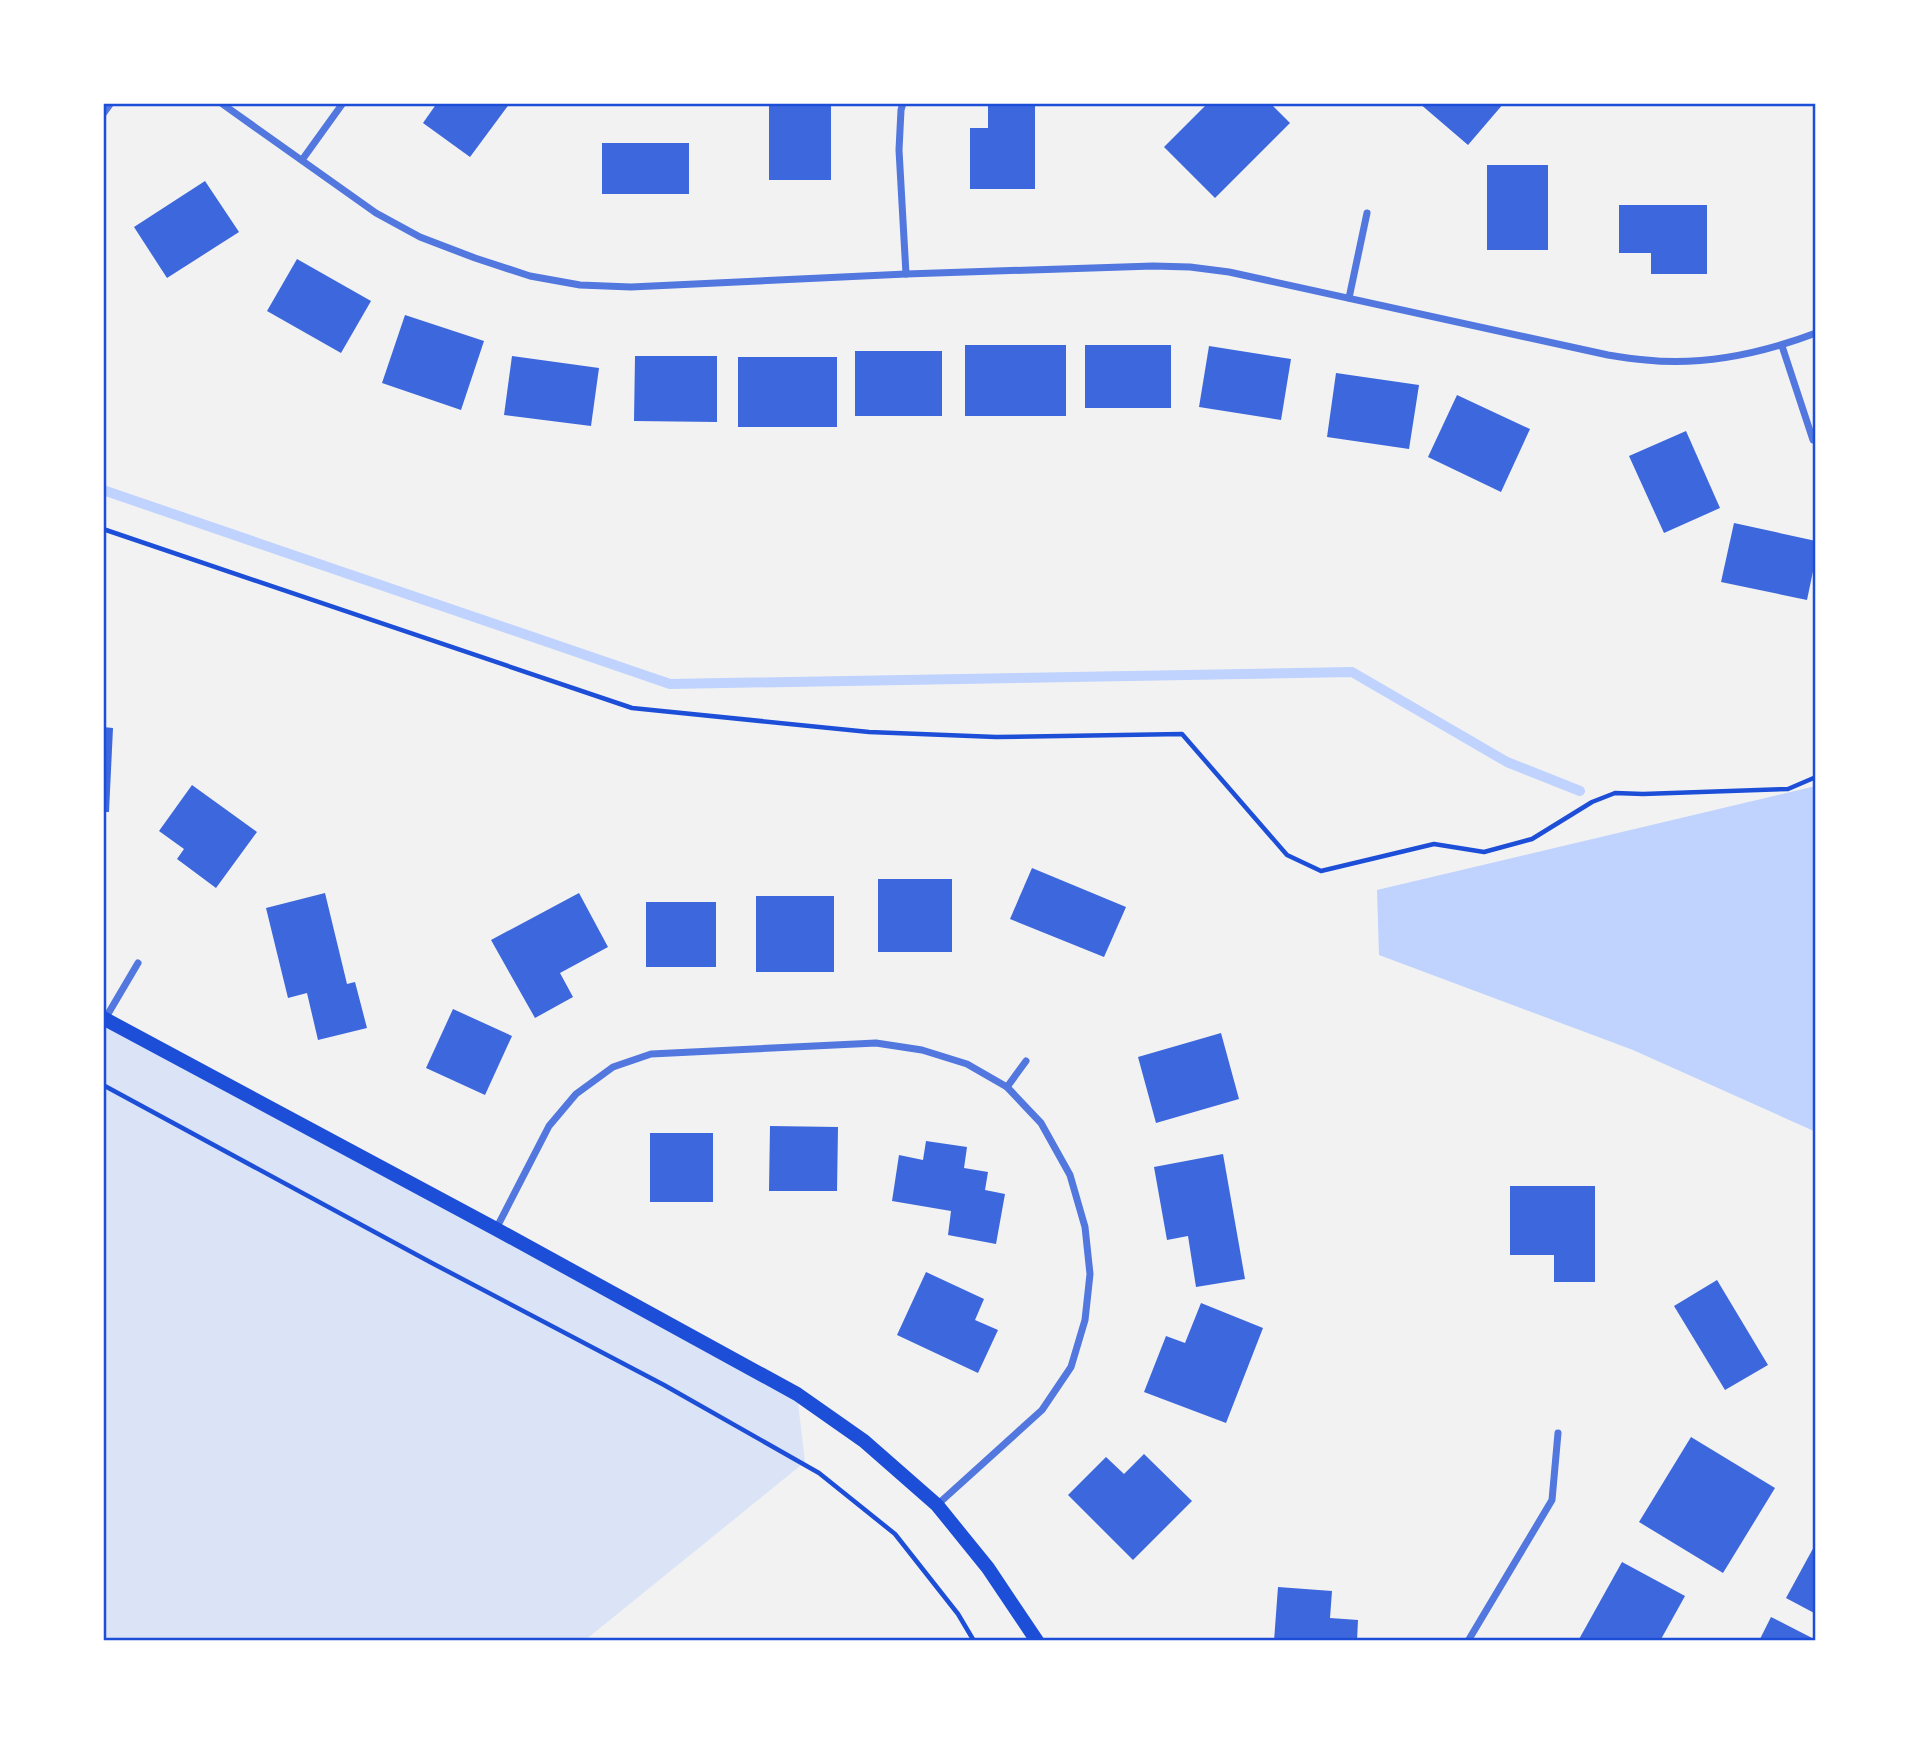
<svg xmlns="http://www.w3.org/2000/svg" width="1919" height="1744" font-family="Overpass,sans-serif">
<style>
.green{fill:#dbe4f7}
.water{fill:#bfd3fe}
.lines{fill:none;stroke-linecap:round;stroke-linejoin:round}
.stream{stroke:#bfd3fe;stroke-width:10}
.building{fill:#3d67dc}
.path{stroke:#1d4ed8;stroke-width:4.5}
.minor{stroke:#5277de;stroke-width:7}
.secondary{stroke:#1d4ed8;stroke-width:14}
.neatline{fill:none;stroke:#1d4ed8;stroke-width:2.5}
</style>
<rect width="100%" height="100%" fill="#f2f2f2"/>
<path class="green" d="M 103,1013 L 797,1394 L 805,1462 L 584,1641 L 103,1641 Z"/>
<path class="water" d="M 1816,786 L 1816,1132 L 1633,1050 L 1379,955 L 1377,890 Z"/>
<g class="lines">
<path class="stream" d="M 103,490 L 670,684 L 1352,672 L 1507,762 L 1580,791"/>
</g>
<g class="building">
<path d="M 437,103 L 510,103 L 470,157 L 423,123 Z"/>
<rect x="769" y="103" width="62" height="77"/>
<path d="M 988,103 L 1035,103 L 1035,189 L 970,189 L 970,128 L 988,128 Z"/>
<path d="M 1208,103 L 1270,103 L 1290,123 L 1215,198 L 1164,147 Z"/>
<path d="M 1419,103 L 1504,103 L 1468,145 Z"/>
<rect x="602" y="143" width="87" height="51"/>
<rect x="1487" y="165" width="61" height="85"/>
<path d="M 205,181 L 239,232 L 167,278 L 134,227 Z"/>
<path d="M 1619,205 L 1707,205 L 1707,274 L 1651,274 L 1651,253 L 1619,253 Z"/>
<path d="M 297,259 L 371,301 L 341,353 L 267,311 Z"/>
<path d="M 405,315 L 484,341 L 461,410 L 382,383 Z"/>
<rect x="965" y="345" width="101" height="71"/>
<rect x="1085" y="345" width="86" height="63"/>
<path d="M 1209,346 L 1291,359 L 1281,420 L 1199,407 Z"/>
<rect x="855" y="351" width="87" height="65"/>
<path d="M 512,356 L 599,368 L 591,426 L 504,415 Z"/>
<path d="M 635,356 L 717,356 L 717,422 L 634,421 Z"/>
<rect x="738" y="357" width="99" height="70"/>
<path d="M 1336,373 L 1419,385 L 1409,449 L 1327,437 Z"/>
<path d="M 1457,395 L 1530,429 L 1501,492 L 1428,457 Z"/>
<path d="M 1686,431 L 1720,508 L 1664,533 L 1629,456 Z"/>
<path d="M 1734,523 L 1816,541 L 1816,557 L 1807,600 L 1721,582 Z"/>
<path d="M 103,727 L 113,728 L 109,812 L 103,812 Z"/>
<path d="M 192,785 L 257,832 L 216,888 L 177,859 L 184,849 L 159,831 Z"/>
<path d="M 1032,868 L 1126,907 L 1104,957 L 1010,919 Z"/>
<rect x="878" y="879" width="74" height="73"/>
<path d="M 325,893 L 347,984 L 355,982 L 367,1028 L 318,1040 L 307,993 L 288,998 L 266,908 Z"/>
<path d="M 579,893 L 608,947 L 560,973 L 573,997 L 535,1018 L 491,940 Z"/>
<rect x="756" y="896" width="78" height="76"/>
<rect x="646" y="902" width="70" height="65"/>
<path d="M 453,1009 L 512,1036 L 485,1095 L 426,1068 Z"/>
<path d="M 1221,1033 L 1239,1099 L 1156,1123 L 1138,1057 Z"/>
<path d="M 770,1126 L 838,1127 L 837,1191 L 769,1191 Z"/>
<rect x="650" y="1133" width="63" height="69"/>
<path d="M 926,1141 L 967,1147 L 964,1168 L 988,1172 L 985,1190 L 1005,1194 L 996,1244 L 948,1235 L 951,1211 L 892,1201 L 899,1155 L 923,1160 Z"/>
<path d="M 1223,1154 L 1245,1279 L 1196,1287 L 1188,1236 L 1167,1240 L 1154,1167 Z"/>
<path d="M 1510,1186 L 1595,1186 L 1595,1282 L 1554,1282 L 1554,1255 L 1510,1255 Z"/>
<path d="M 926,1272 L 984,1299 L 975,1320 L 998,1330 L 978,1373 L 897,1335 Z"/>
<path d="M 1717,1280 L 1768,1365 L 1725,1390 L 1674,1306 Z"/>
<path d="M 1201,1303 L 1263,1328 L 1226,1423 L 1144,1392 L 1166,1336 L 1185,1343 Z"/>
<path d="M 1691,1437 L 1775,1488 L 1723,1573 L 1639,1522 Z"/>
<path d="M 1144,1454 L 1192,1501 L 1133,1560 L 1068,1495 L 1106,1457 L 1124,1474 Z"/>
<path d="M 1816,1543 L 1816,1614 L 1786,1598 Z"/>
<path d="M 1622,1562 L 1685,1596 L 1660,1641 L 1578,1641 Z"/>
<path d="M 1278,1587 L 1332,1591 L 1330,1618 L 1358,1620 L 1357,1641 L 1274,1641 Z"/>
<path d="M 1771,1617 L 1816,1640 L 1816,1641 L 1759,1641 Z"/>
</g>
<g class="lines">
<g class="path">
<path d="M 103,529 L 632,708 L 869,732 L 996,737 L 1182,734 L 1287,855 L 1321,871 L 1434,844 L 1484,852 L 1532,839 L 1592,802 L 1615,793 L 1643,794 L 1788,789 L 1816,777"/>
<path d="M 103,1085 L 430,1262 L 664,1385 L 819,1473 L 895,1534 L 958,1614 L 974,1641"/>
</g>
<g class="minor">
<path d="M 221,103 L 376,213 L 420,237 L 475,258 L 530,276 L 580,285 L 631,287 L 906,274 L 1153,266 L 1190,267 L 1229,272 L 1608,355 C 1620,357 1633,359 1646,360 C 1703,366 1763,353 1816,333"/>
<path d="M 903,103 L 901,110 L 899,150 L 906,274"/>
<path d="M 103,114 L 111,103"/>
<path d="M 302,160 L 343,103"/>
<path d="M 1349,298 L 1367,213"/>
<path d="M 1782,346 L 1813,440"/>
<path d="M 105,1019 L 138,963"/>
<path d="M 1007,1087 L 1026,1061"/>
<path d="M 496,1229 L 549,1126 L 576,1094 L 613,1067 L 651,1054 L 876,1043 L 922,1050 L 967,1064 L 1007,1087 L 1041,1123 L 1070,1175 L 1085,1227 L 1090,1274 L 1085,1320 L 1071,1367 L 1042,1410 L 937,1505"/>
<path d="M 1468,1641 L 1552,1500 L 1558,1433"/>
</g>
<path class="secondary" d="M 103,1018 L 496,1229 L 797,1394 L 864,1441 L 937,1505 L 988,1568 L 1037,1641"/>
</g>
<rect width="1919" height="1744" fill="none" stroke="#ffffff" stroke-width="210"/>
<rect x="105" y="105" width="1709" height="1534" class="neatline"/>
</svg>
